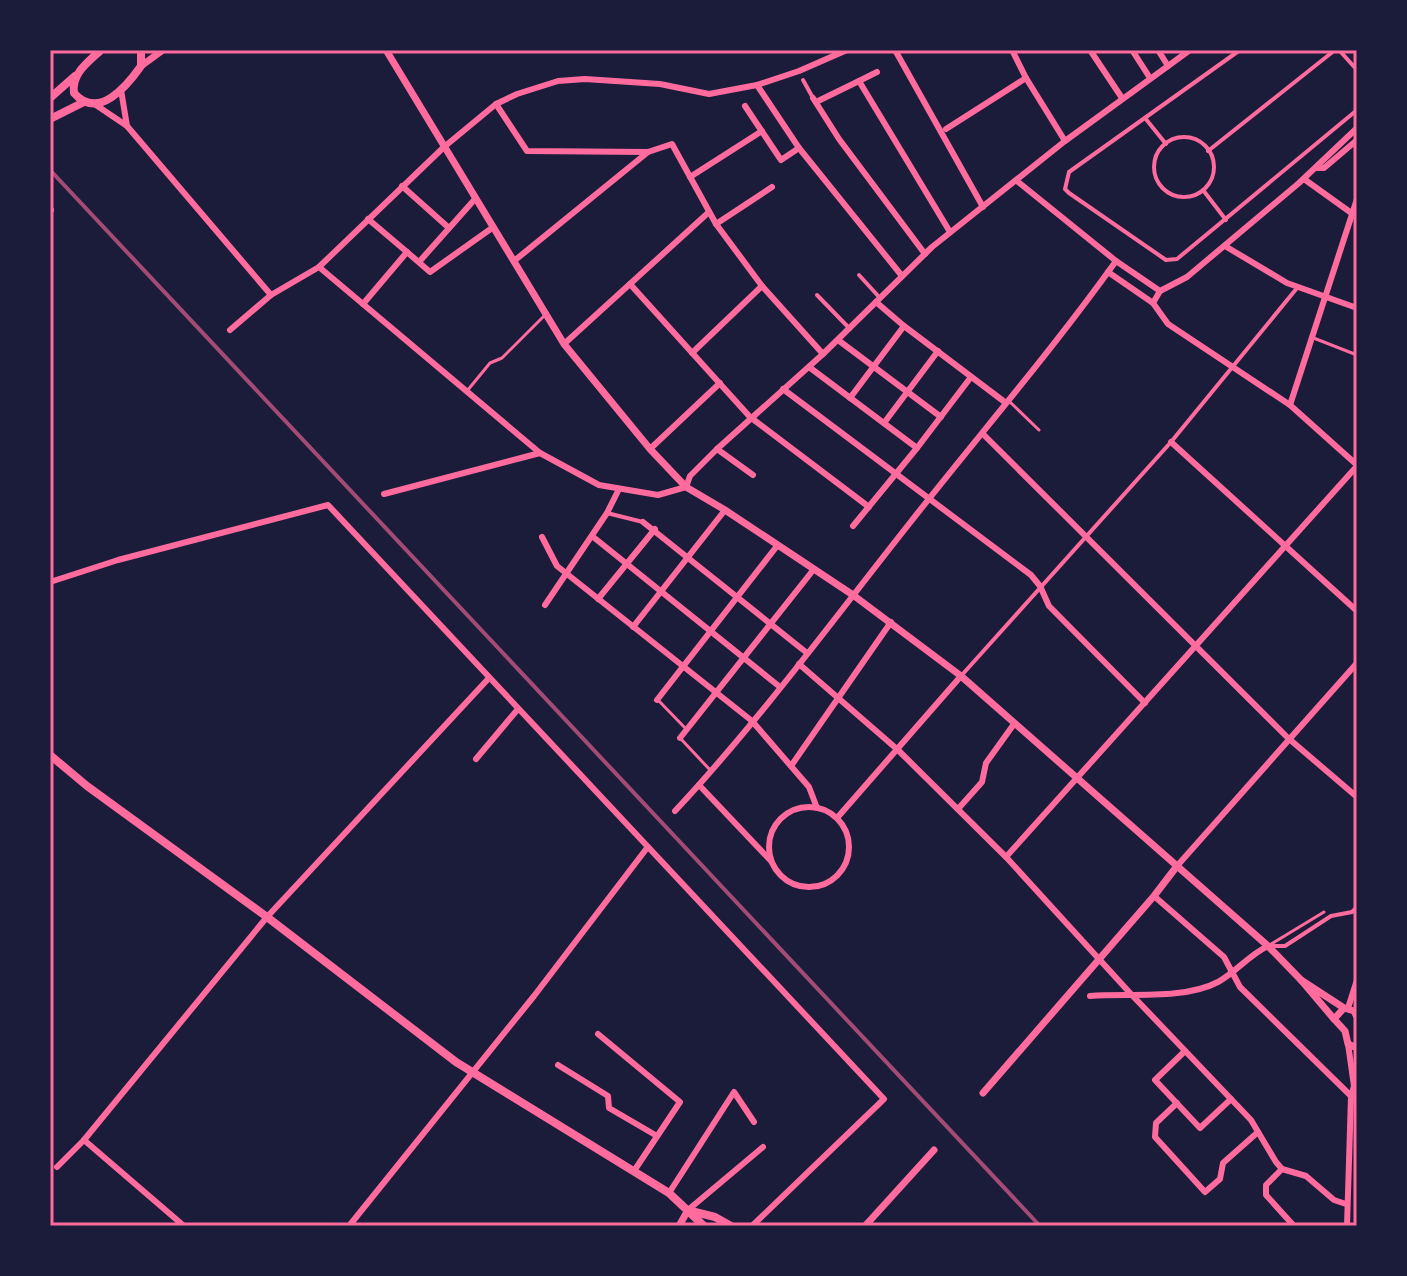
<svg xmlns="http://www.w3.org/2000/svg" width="1407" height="1276" font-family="'Space Grotesk',sans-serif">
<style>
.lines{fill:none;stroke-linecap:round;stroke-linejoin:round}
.service{stroke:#ff6b9d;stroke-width:3}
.pedestrian{stroke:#ff6b9d;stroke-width:4}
.minor{stroke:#ff6b9d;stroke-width:6}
.tertiary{stroke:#ff6b9d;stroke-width:7}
.secondary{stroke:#ff6b9d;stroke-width:8}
.rail{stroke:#a44b75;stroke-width:4}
.neatline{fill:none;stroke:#ff6b9d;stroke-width:3}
</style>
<rect width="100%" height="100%" fill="#1b1b3a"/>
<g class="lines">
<g class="service">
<path d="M 1311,337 L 1357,355"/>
<path d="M 467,391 L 490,363 L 502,358 L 546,314"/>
<path d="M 1010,402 L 1039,430"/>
<path d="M 659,701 L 687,730"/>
<path d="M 681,739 L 711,771"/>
<path d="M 1268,946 L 1324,912"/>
</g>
<g class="pedestrian">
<path d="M 1240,50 L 1069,172 L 1065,189 L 1069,193 L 1166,260 L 1177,259 L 1357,110"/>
<path d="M 1339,50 L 1357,70"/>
<path d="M 803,80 L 813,98"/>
<path d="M 1145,118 L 1166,144"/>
<circle cx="1184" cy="167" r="30"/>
<path d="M 1208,151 L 1335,50"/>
<path d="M 1203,190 L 1226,220"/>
<path d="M 859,275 L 880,298"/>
<path d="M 817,295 L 850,329"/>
<path d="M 607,513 L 643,522"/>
<path d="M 961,676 L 1171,442 L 1297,288"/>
<path d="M 1270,946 L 1285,946 L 1331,916 L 1352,912 L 1357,907"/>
</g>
<g class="minor">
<path d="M 895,50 L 983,207"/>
<path d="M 1012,50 L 1026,78 L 1065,141"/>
<path d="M 1090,50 L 1122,98"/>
<path d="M 1132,50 L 1150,78"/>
<path d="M 1158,50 L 1168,66"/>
<path d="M 859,81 L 877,72"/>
<path d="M 757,85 L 799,148 L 902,276"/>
<path d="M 813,98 L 839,139 L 925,254"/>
<path d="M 816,102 L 859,81 L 950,232"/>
<path d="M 93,103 L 127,126 L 121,90"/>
<path d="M 496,104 L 527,151 L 648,152 L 672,144 L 716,224 L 762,286 L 823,354"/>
<path d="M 745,106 L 781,160 L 799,148"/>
<path d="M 127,126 L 271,295"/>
<path d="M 946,129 L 1026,78"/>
<path d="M 1317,168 L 1324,168 L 1357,140"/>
<path d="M 690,177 L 762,131"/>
<path d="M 1304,179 L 1357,217"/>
<path d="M 1017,181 L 1116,261 L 1160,291"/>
<path d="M 402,186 L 449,228"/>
<path d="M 50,210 L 51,210"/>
<path d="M 716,224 L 772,187"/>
<path d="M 1225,246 L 1287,283 L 1357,308"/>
<path d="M 407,252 L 430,272 L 492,228"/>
<path d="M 514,261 L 648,152"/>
<path d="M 419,262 L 475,199"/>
<path d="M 319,267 L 540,453 L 599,485 L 658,495 L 686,487 L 690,476 L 717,449 L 823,354 L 932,247 L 1065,141 L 1190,50"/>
<path d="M 1108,272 L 1153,303 L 1160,291 L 1187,277 L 1299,183 L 1357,128"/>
<path d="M 630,284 L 750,417 L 869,507"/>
<path d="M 876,302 L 904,326 L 1006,403"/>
<path d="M 1153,303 L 1168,324 L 1290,405 L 1357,465"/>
<path d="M 363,304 L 407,252 L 368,219"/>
<path d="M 230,330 L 271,295 L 319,267 L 444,147 L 496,104 L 517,94 L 558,81 L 585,79 L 660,84 L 709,94 L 757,85 L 799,71 L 847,50"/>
<path d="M 838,340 L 941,417"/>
<path d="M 564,344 L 709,212"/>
<path d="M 692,353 L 762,286"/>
<path d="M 809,367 L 917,448"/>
<path d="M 783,389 L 1031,575 L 1040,586 L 1049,606 L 1145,703"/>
<path d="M 850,398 L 904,326"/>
<path d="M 1290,405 L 1357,199"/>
<path d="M 884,423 L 938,351"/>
<path d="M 983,434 L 1288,738 L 1357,797"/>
<path d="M 1171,442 L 1357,611"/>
<path d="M 650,449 L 720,383"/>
<path d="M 717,449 L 753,475"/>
<path d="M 384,494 L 540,453"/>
<path d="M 643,522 L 807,653"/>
<path d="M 853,526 L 917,448 L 971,377"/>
<path d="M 592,536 L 780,687"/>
<path d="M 542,537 L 557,566 L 752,721 L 809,787 L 817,808"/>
<path d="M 50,582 L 118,560 L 328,505 L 884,1099 L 752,1226"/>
<path d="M 598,599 L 655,529"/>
<path d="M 545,605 L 607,513 L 619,489"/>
<path d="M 633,627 L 725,510"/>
<path d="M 799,664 L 898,750 L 1006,857 L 1130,993 L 1251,1120 L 1276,1162 L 1282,1169 L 1306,1176 L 1334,1200 L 1346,1204"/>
<path d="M 657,700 L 777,546"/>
<path d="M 680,738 L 814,569"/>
<path d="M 476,759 L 518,709"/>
<path d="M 791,766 L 891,622"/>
<path d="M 699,785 L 771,861"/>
<circle cx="809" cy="847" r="40"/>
<path d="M 958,809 L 982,782 L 986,763 L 1014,724"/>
<path d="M 675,811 C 759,721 833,620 909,524 C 978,436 1051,352 1116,261"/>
<path d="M 837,818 L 961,676"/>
<path d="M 1006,857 L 1357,466"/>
<path d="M 1177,866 L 1357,663"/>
<path d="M 1154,896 L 1224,957 L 1240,987 L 1351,1096"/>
<path d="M 1090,996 C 1128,993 1184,1000 1218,982 C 1236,972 1249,955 1268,946"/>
<path d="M 1348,1008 L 1357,980"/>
<path d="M 598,1034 L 680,1102 L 634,1171"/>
<path d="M 1348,1044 L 1354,1086 L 1357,1066"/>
<path d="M 1185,1051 L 1155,1080 L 1200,1128 L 1231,1099"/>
<path d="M 558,1065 L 608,1096 L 609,1108 L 657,1136"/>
<path d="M 1177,1103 L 1156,1123 L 1155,1137 L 1205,1192 L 1220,1179 L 1223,1163 L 1258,1132"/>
<path d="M 84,1140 L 184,1226"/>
<path d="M 57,1167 L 84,1140 L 267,917 L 489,678"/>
<path d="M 1282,1169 L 1266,1185 L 1266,1195 L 1294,1226"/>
<path d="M 669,1193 L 734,1092 L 754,1122"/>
<path d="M 688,1210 L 763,1147"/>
<path d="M 349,1226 L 534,996 L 647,848"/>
<path d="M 1347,1226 L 1351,1096 L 1354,1086"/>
</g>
<g class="tertiary">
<path d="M 386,50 L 564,344 L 650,449 L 686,487 L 725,510 L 853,595 L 961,676 L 1268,946 L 1301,980"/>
<path d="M 141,66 L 163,50"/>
<path d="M 1357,1017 L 1354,1011 L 1344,1008 L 1334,1019 L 1345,1031 L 1348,1044 L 1357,1048"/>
<path d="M 1334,1019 L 1301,980 L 1344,1008"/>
<path d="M 983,1093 L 1154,896 L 1177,866"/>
<path d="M 679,1226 L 688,1210"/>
<path d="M 865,1226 L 934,1150"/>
</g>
<g class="secondary">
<path d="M 101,50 C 88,62 71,74 74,93 C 98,121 127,86 141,66 L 141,50"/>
<path d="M 50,98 L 75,76"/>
<path d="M 50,119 L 84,102"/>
<path d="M 50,755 L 87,786 L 267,917 L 456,1062 L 669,1193 L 704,1226"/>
<path d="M 691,1211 L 715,1217 L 731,1226"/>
</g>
<path class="rail" d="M 50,170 L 1040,1226"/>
</g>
<rect width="1407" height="1276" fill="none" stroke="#1b1b3a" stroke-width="104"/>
<rect x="52" y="52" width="1303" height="1172" class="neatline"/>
</svg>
